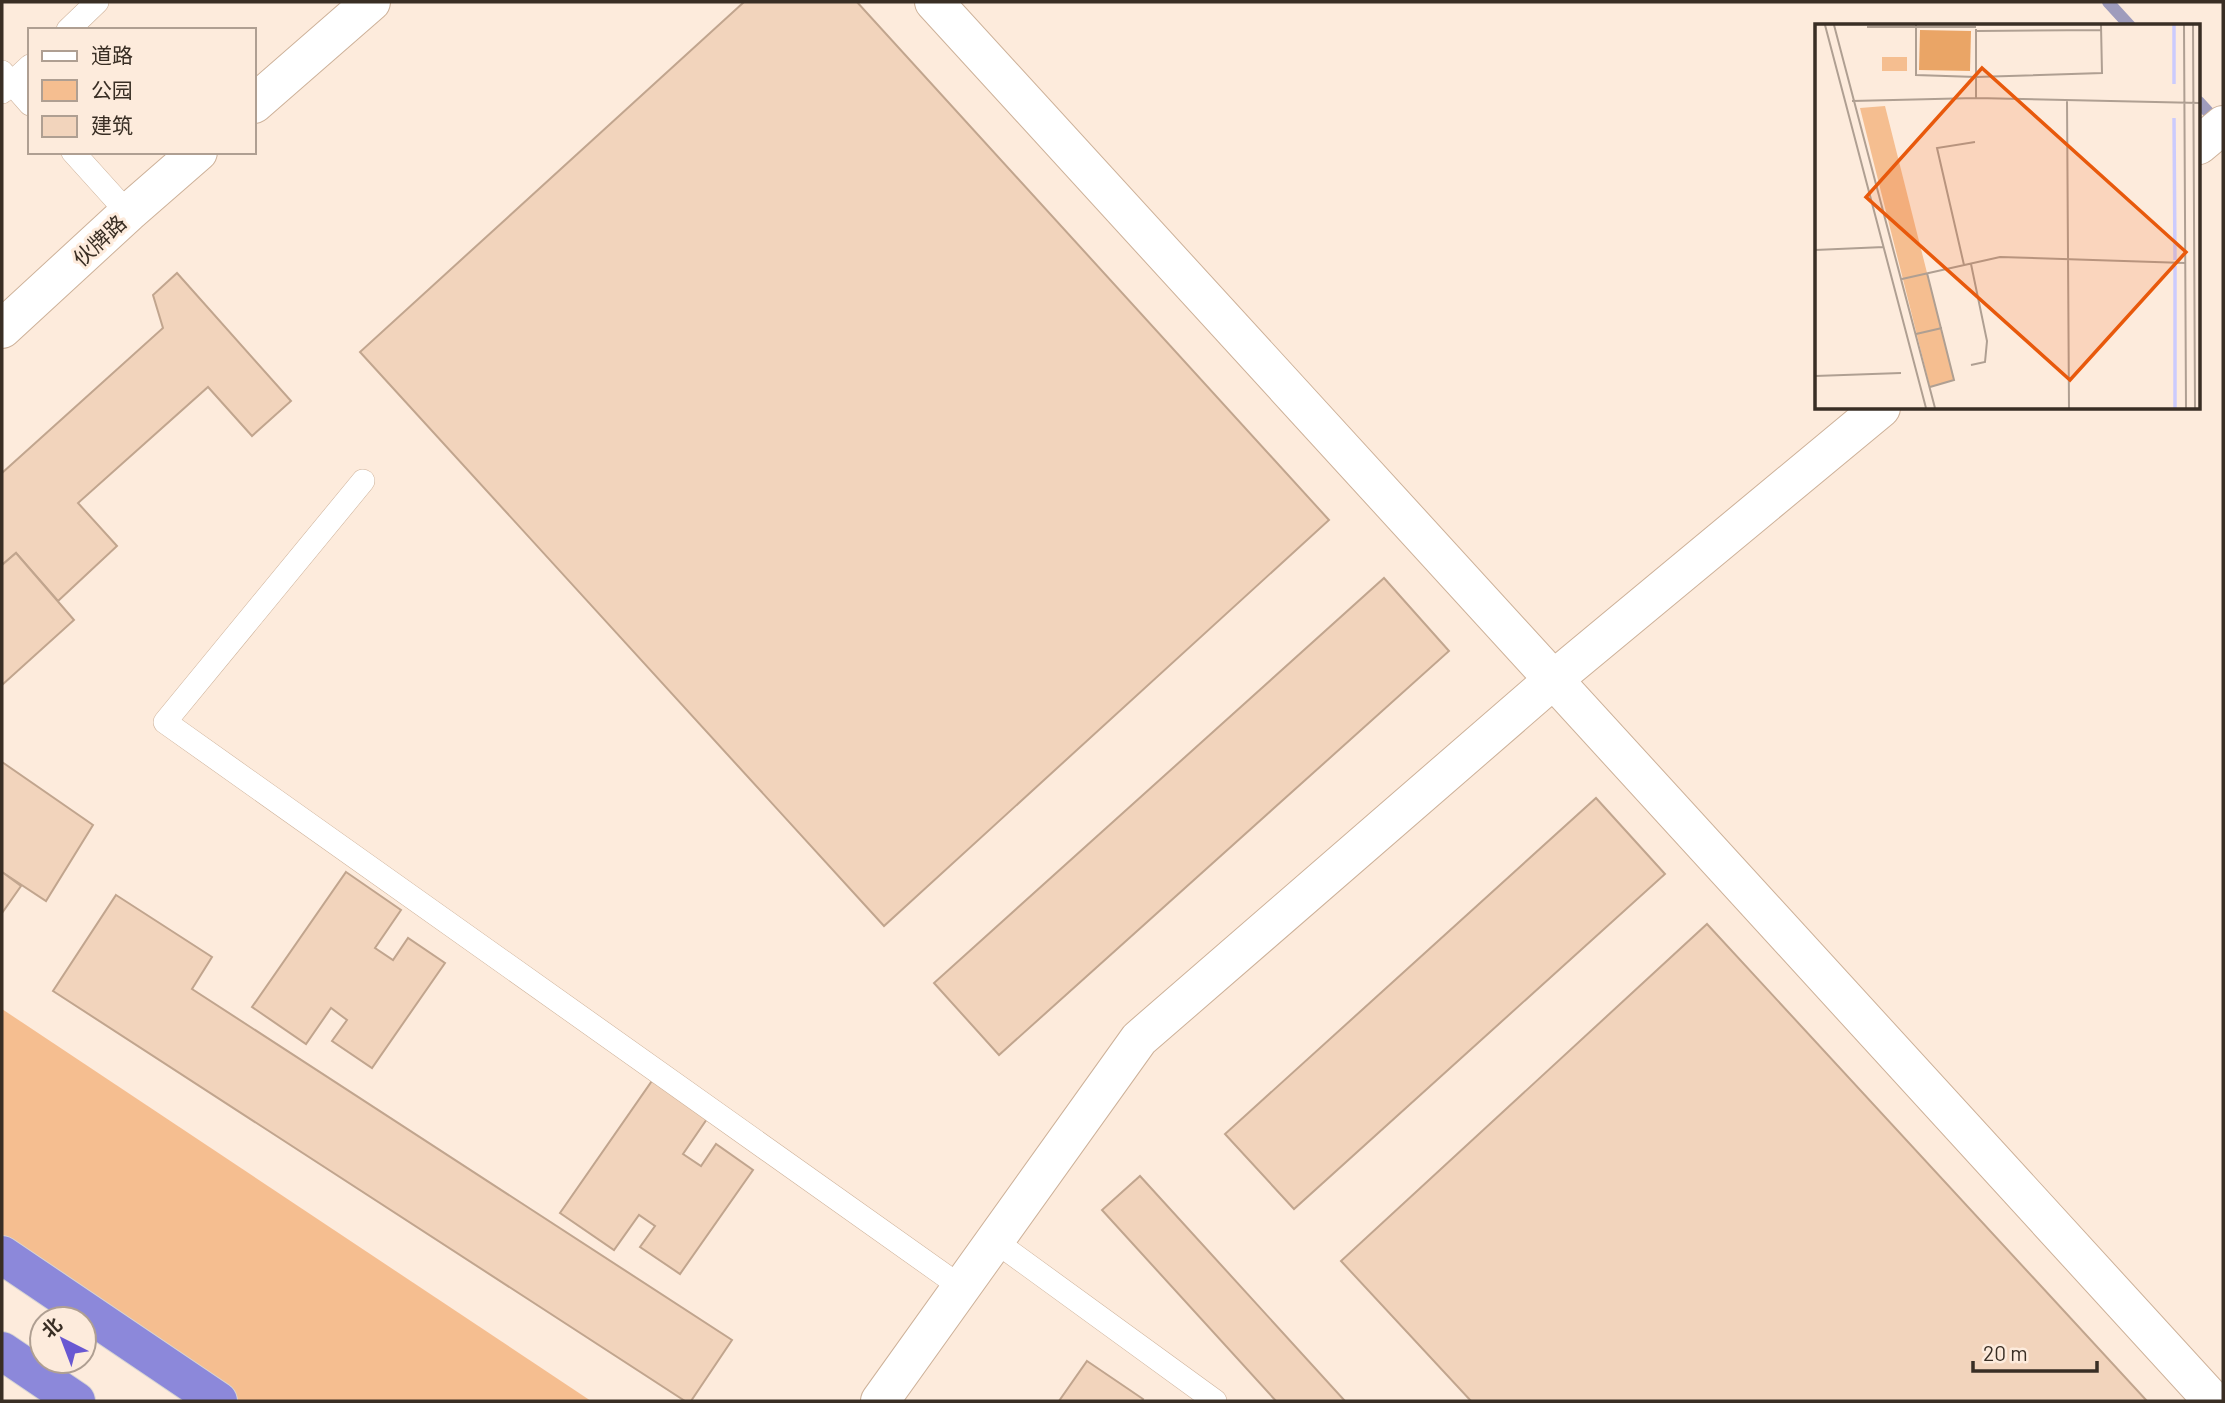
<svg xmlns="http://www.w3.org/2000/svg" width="2225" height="1403" font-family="Barlow,'Noto Sans SC',sans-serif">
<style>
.green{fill:#f5be90}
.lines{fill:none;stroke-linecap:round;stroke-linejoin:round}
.stream{stroke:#9f9cbc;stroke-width:12}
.building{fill:#f2d4bc;stroke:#c1a58e;stroke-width:2}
.lane-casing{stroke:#cdb199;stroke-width:24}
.street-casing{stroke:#cdb199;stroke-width:40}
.secondary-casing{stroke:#cdb199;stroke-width:40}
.highway-casing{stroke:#d7d5d3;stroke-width:40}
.lane{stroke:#fff;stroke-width:23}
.street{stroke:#fff;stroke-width:38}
.secondary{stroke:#fff;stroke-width:38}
.highway{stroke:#8c88da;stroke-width:38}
.labels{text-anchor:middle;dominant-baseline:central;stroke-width:6;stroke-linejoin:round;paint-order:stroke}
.street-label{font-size:21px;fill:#392e24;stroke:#fdebdc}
.inset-river{fill:none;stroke:#cbcbfd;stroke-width:3.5}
.inset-road{fill:none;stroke:#af9f92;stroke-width:2}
.view{fill:#e8590c;fill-opacity:0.15;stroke:#e8590c;stroke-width:3.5}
.inset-edge{fill:none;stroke:#392e24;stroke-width:3.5}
</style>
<rect width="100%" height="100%" fill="#fdebdc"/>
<path class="green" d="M 2,1009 L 591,1401 L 218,1401 L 2,1255 Z"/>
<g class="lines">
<g class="stream">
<path d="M 2108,2 L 2130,26"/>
<path d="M 2199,102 L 2220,125"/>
</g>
</g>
<g class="building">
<path d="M 744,2 L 857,2 L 1329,520 L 884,926 L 360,352 Z"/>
<path d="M 177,273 L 291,401 L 252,436 L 208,387 L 78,503 L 117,546 L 58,601 L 16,553 L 2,565 L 2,473 L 163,328 L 153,295 Z"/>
<path d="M 16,553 L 74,620 L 2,685 L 2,565 Z"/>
<path d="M 1384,578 L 1449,651 L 999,1055 L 934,983 Z"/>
<path d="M 2,762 L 93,825 L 46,901 L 2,872 Z"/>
<path d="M 1596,798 L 1665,874 L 1294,1209 L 1225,1134 Z"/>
<path d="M 2,872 L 21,886 L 2,913 Z"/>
<path d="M 346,872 L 401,910 L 375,948 L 393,960 L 408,938 L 445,963 L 372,1068 L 332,1041 L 347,1020 L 331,1008 L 306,1044 L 252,1007 Z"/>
<path d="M 116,895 L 212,957 L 192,989 L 732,1340 L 691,1401 L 685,1401 L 53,991 Z"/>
<path d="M 1707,924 L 2147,1401 L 1471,1401 L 1341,1261 Z"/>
<path d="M 654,1078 L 709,1116 L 683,1154 L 701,1166 L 716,1144 L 753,1170 L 680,1274 L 640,1247 L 655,1226 L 639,1215 L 614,1250 L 560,1213 Z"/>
<path d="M 1140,1176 L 1345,1401 L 1276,1401 L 1102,1210 Z"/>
<path d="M 1087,1361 L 1143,1399 L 1142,1401 L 1059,1401 Z"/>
</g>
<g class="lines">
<defs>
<g id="lane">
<path d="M 68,30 L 97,2"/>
<path d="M 2,72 L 30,104"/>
<path d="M 2,92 L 30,66"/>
<path d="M 73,152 L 128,213"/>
<path d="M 363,481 L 165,722 L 961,1287"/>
<path d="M 995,1241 L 1215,1401"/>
</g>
<g id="street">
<path d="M 934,2 L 2213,1401"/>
<path d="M 2199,145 L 2223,125"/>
<path d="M 880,1401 L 1139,1039 L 1553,680 L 1881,408"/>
</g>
<g id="secondary">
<path d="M 254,104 L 371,2"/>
<path d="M 2,329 L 128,213 L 198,152"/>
</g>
<g id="highway">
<path d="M 2,1255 L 218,1401"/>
<path d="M 2,1351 L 76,1401"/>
</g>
</defs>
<use href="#lane" class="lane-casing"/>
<use href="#street" class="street-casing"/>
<use href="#secondary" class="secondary-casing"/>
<use href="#highway" class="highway-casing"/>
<use href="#lane" class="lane"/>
<use href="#street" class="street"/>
<use href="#secondary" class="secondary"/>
<use href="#highway" class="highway"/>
</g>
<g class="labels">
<g class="street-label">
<text transform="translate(99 240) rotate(-43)">伙牌路</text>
</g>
</g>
<g transform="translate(1815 24)">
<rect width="385" height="385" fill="#fdebdc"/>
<path d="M 67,33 L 92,33 L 92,47 L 67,47 ZM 70,82 L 139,356 L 115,363 L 45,84 Z" fill="#f5be90"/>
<path d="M 105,6 L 156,7 L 155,47 L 104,46 Z" fill="#eaa566"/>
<path class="inset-river" d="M 359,1 L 359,60M 359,94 L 360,236M 360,242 L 360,384"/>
<path class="inset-road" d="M 10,1 L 111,384M 19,1 L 120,384M 101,1 L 101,51 L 161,53 L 287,49 L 286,1M 369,1 L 371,384M 378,1 L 380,384M 52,3 L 161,3M 161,7 L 287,6M 161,74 L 161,5M 252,76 L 254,384M 37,77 L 161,74 L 385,79M 0,226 L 69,223M 156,240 L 172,317 L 170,338 L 156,341M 149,241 L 122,124 L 160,118M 112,249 L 139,356 L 115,363M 87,255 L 185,233 L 370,239M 101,310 L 127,304M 0,352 L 86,349"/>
<path class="view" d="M 167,44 L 371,228 L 255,356 L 51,173 Z"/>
<rect width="385" height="385" class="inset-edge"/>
</g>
<rect width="2225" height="1403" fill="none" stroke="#392e24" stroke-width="7"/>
<rect x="28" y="28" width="228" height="126" fill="#fdebdc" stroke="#af9f92" stroke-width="2"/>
<rect x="42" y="51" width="35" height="10" fill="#ffffff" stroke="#af9f92" stroke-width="2"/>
<text x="91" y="63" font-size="21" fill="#392e24">道路</text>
<rect x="42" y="80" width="35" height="21" fill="#f5be90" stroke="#af9f92" stroke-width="2"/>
<text x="91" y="98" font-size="21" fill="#392e24">公园</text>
<rect x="42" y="116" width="35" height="21" fill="#f2d4bc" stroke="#af9f92" stroke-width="2"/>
<text x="91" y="133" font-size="21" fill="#392e24">建筑</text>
<g transform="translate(63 1340) rotate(318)"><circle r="33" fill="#fdebdc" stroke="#af9f92" stroke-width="2"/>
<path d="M0-5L12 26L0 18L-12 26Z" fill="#6958d2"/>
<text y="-10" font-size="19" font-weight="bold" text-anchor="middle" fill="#392e24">北</text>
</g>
<path d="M1973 1361v10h124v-10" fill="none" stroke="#392e24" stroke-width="3.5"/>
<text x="1983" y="1361" font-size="21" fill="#392e24" stroke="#fdebdc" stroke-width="5" paint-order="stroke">20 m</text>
</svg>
